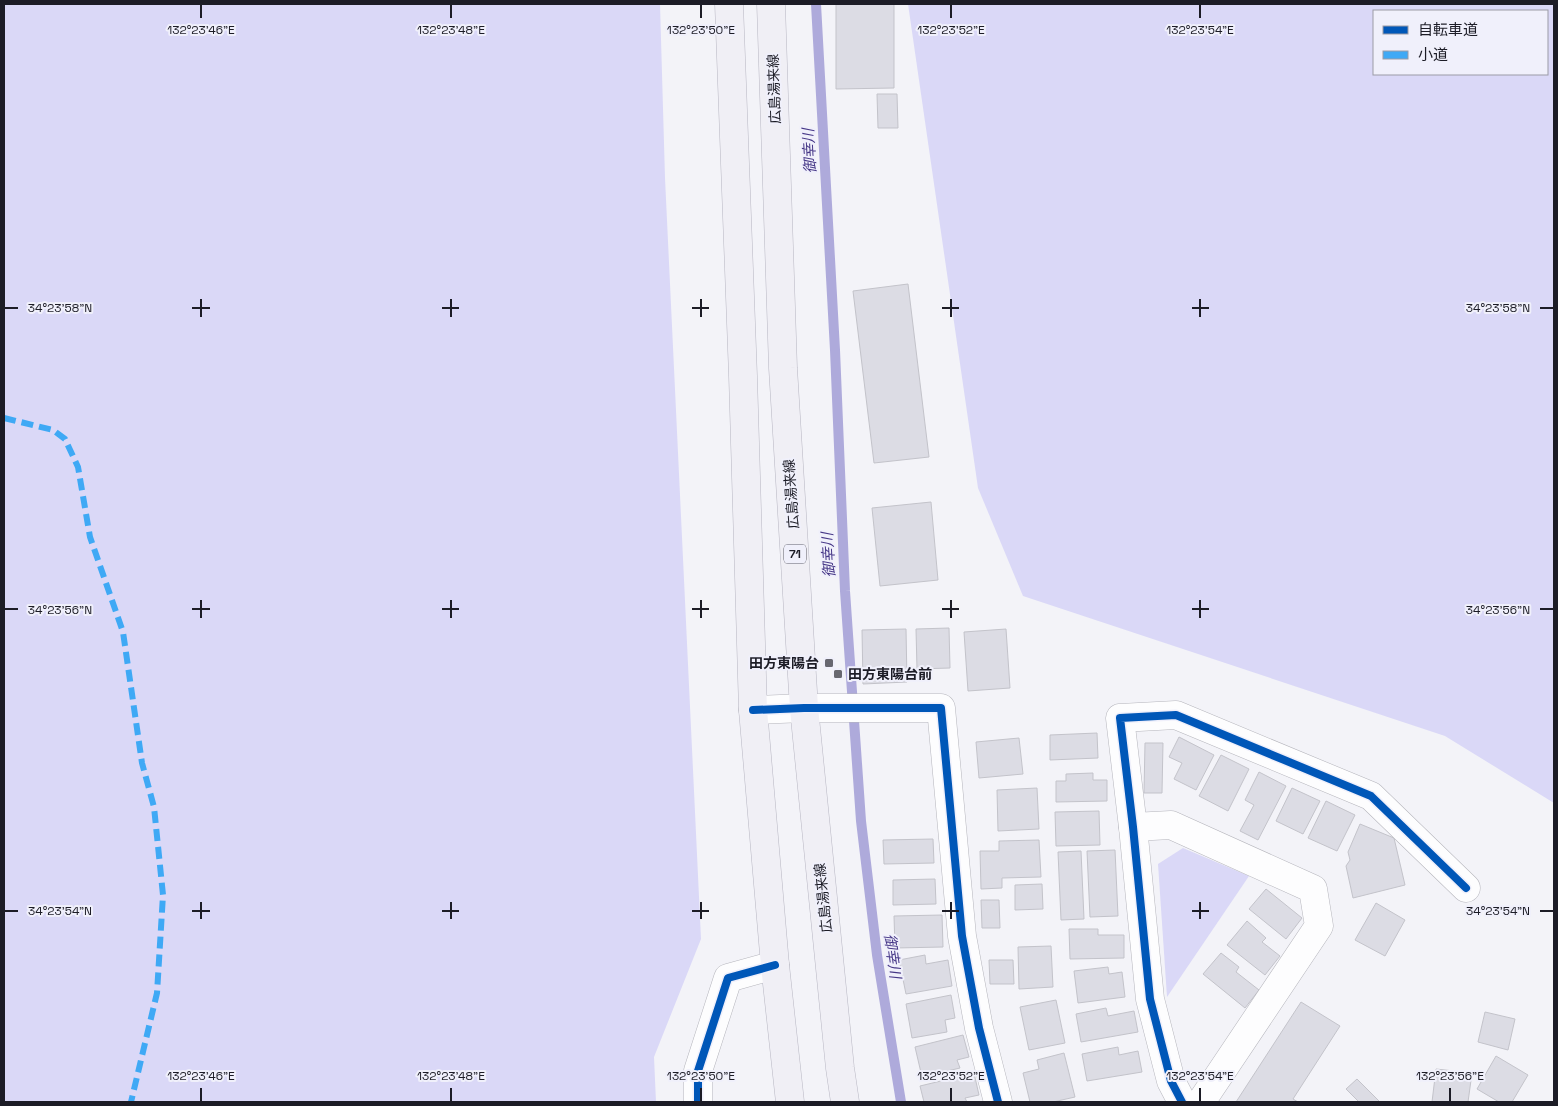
<svg xmlns="http://www.w3.org/2000/svg" width="1558" height="1106" font-family="'Space Grotesk','Noto Sans JP',sans-serif">
<style>
.green{fill:#dad8f7;fill-rule:evenodd}
.lines{fill:none;stroke-linecap:round;stroke-linejoin:round}
.stream{stroke:#aeaadb;stroke-width:10}
.building{fill:#dcdce4;stroke:#c3c3ca}
.minor-casing{stroke:#b5b5bc;stroke-width:29}
.major-casing{stroke:#b7b6c2;stroke-width:29}
.minor{stroke:#fdfdfe;stroke-width:28}
.major{stroke:#f0eff5;stroke-width:28}
.quiet{stroke:#3fa9f5;stroke-width:6;stroke-dasharray:12 6;stroke-linecap:butt}
.cycleway-casing{stroke:#f0f0fb;stroke-width:11}
.cycleway{stroke:#0057b8;stroke-width:8}
.ticks{fill:none;stroke:#1c1c26;stroke-width:2}
.poi-dot{fill:#676770;stroke:#f0f0fb;stroke-width:2}
.labels{text-anchor:middle;dominant-baseline:central;stroke-width:4;stroke-linejoin:round;paint-order:stroke}
.shield{fill:#f0f0fb;stroke:#5c5c66;stroke-width:1}
.shield-label{font-size:12px;font-weight:bold;fill:#1c1c26}
.street-label{font-size:14px;fill:#1c1c26;stroke:#f0f0fb}
.poi-label{font-size:14px;font-weight:bold;fill:#1c1c26;stroke:#f0f0fb;text-anchor:end}
.water-label{font-size:15px;font-style:italic;fill:#463787;stroke:#f0f0fb}
.ticks-label{font-size:12px;text-anchor:middle;fill:#1c1c26;stroke:#f0f0fb;stroke-width:4;stroke-linejoin:round;paint-order:stroke}
</style>
<rect width="100%" height="100%" fill="#f3f3f8"/>
<g class="green">
<path d="M 4,4 L 660,4 L 665,178 L 701,939 L 654,1057 L 656,1102 L 4,1102 Z"/>
<path d="M 908,4 L 1554,4 L 1554,803 L 1445,736 L 1023,596 L 978,488 ZM 1374,11 L 1547,11 L 1547,74 L 1374,74 Z"/>
<path d="M 1183,848 L 1249,876 L 1167,997 L 1158,864 Z"/>
</g>
<g class="lines">
<path class="stream" d="M 816,4 L 835,350 L 845,591 L 861,821 L 877,955 L 901,1102"/>
</g>
<g class="building">
<path d="M 836,4 L 894,4 L 894,88 L 836,89 Z"/>
<path d="M 877,94 L 897,94 L 898,128 L 878,128 Z"/>
<path d="M 908,284 L 929,457 L 874,463 L 853,291 Z"/>
<path d="M 931,502 L 938,580 L 880,586 L 872,508 Z"/>
<path d="M 949,628 L 950,668 L 917,669 L 916,629 Z"/>
<path d="M 906,629 L 907,682 L 863,684 L 862,630 Z"/>
<path d="M 1006,629 L 1010,688 L 968,691 L 964,632 Z"/>
<path d="M 1097,733 L 1098,758 L 1050,760 L 1050,735 Z"/>
<path d="M 1179,737 L 1214,755 L 1196,790 L 1174,779 L 1182,763 L 1169,757 Z"/>
<path d="M 1019,738 L 1023,774 L 979,778 L 976,742 Z"/>
<path d="M 1145,743 L 1163,743 L 1162,793 L 1144,793 Z"/>
<path d="M 1221,755 L 1249,769 L 1228,811 L 1199,796 Z"/>
<path d="M 1259,772 L 1286,786 L 1258,840 L 1240,831 L 1254,805 L 1245,800 Z"/>
<path d="M 1093,773 L 1093,780 L 1107,780 L 1107,801 L 1056,802 L 1056,781 L 1066,781 L 1066,774 Z"/>
<path d="M 1037,788 L 1039,829 L 998,831 L 997,790 Z"/>
<path d="M 1292,788 L 1320,801 L 1303,834 L 1276,821 Z"/>
<path d="M 1326,801 L 1355,815 L 1337,851 L 1308,838 Z"/>
<path d="M 1099,811 L 1100,845 L 1056,846 L 1055,812 Z"/>
<path d="M 1360,824 L 1394,838 L 1405,885 L 1353,898 L 1346,866 L 1350,860 L 1348,852 Z"/>
<path d="M 933,839 L 934,863 L 884,864 L 883,840 Z"/>
<path d="M 1039,840 L 1041,877 L 1002,878 L 1002,888 L 981,889 L 980,851 L 999,851 L 999,841 Z"/>
<path d="M 1115,850 L 1118,916 L 1090,917 L 1087,851 Z"/>
<path d="M 1081,851 L 1084,919 L 1061,920 L 1058,852 Z"/>
<path d="M 935,879 L 936,904 L 893,905 L 893,880 Z"/>
<path d="M 1042,884 L 1043,909 L 1015,910 L 1015,885 Z"/>
<path d="M 1266,889 L 1302,918 L 1286,939 L 1249,909 Z"/>
<path d="M 981,900 L 999,900 L 1000,928 L 982,928 Z"/>
<path d="M 1376,903 L 1405,920 L 1385,956 L 1355,940 Z"/>
<path d="M 942,915 L 943,947 L 895,948 L 894,916 Z"/>
<path d="M 1247,921 L 1266,938 L 1262,942 L 1280,956 L 1265,975 L 1227,945 Z"/>
<path d="M 1069,929 L 1098,929 L 1098,935 L 1124,935 L 1124,958 L 1070,959 Z"/>
<path d="M 1051,946 L 1053,987 L 1019,989 L 1018,947 Z"/>
<path d="M 1221,953 L 1239,967 L 1236,972 L 1259,990 L 1245,1008 L 1203,974 Z"/>
<path d="M 925,955 L 926,964 L 948,960 L 952,986 L 906,994 L 899,960 Z"/>
<path d="M 989,960 L 1013,960 L 1014,984 L 990,984 Z"/>
<path d="M 1108,967 L 1109,974 L 1122,972 L 1125,997 L 1078,1003 L 1074,971 Z"/>
<path d="M 951,995 L 955,1018 L 945,1020 L 947,1032 L 912,1038 L 906,1004 Z"/>
<path d="M 1056,1000 L 1065,1043 L 1029,1050 L 1020,1007 Z"/>
<path d="M 1301,1002 L 1340,1026 L 1293,1099 L 1298,1102 L 1236,1102 Z"/>
<path d="M 1106,1008 L 1108,1016 L 1134,1011 L 1138,1032 L 1081,1042 L 1076,1014 Z"/>
<path d="M 1485,1012 L 1515,1019 L 1508,1050 L 1478,1042 Z"/>
<path d="M 963,1035 L 969,1057 L 957,1060 L 960,1068 L 922,1077 L 915,1047 Z"/>
<path d="M 1118,1047 L 1119,1055 L 1138,1051 L 1142,1072 L 1087,1081 L 1082,1054 Z"/>
<path d="M 1064,1053 L 1075,1097 L 1053,1102 L 1030,1102 L 1023,1073 L 1039,1069 L 1037,1060 Z"/>
<path d="M 1496,1056 L 1528,1075 L 1512,1102 L 1499,1102 L 1477,1089 Z"/>
<path d="M 1436,1069 L 1472,1073 L 1468,1102 L 1432,1102 Z"/>
<path d="M 974,1073 L 979,1095 L 965,1098 L 967,1102 L 924,1102 L 920,1086 Z"/>
<path d="M 1357,1079 L 1380,1102 L 1359,1102 L 1346,1089 Z"/>
</g>
<g class="lines">
<defs>
<g id="minor">
<path d="M 753,710 L 804,708 L 941,708 L 962,936 L 979,1028 L 998,1102"/>
<path d="M 1133,827 L 1171,825 L 1313,889 L 1319,926 L 1201,1102"/>
<path d="M 698,1102 L 698,1071 L 728,978 L 775,965"/>
<path d="M 1182,1102 L 1171,1081 L 1150,999 L 1133,827 L 1120,718 L 1176,715 L 1371,796 L 1466,888"/>
</g>
<g id="major">
<path d="M 729,4 L 743,376 L 753,710 L 775,965 L 790,1102"/>
<path d="M 771,4 L 783,368 L 804,708 L 840,1068 L 845,1102"/>
</g>
</defs>
<use href="#minor" class="minor-casing"/>
<use href="#major" class="major-casing"/>
<use href="#minor" class="minor"/>
<use href="#major" class="major"/>
<path class="quiet" d="M 4,418 L 53,430 L 65,439 L 78,467 L 90,537 L 123,632 L 142,763 L 154,807 L 163,895 L 157,993 L 131,1102"/>
<defs>
<g id="cycleway">
<path d="M 753,710 L 804,708 L 941,708 L 962,936 L 979,1028 L 998,1102"/>
<path d="M 698,1102 L 698,1071 L 728,978 L 775,965"/>
<path d="M 1182,1102 L 1171,1081 L 1150,999 L 1133,827 L 1120,718 L 1176,715 L 1371,796 L 1466,888"/>
</g>
</defs>
<use href="#cycleway" class="cycleway-casing"/>
<use href="#cycleway" class="cycleway"/>
</g>
<path class="ticks" d="M 201,5 L 201,18M 451,5 L 451,18M 701,5 L 701,18M 951,5 L 951,18M 1200,5 L 1200,18M 201,299 L 201,317M 451,299 L 451,317M 701,299 L 701,317M 951,299 L 951,317M 1200,299 L 1200,317M 5,308 L 18,308M 192,308 L 210,308M 442,308 L 459,308M 692,308 L 709,308M 942,308 L 959,308M 1192,308 L 1209,308M 1540,308 L 1553,308M 201,600 L 201,618M 451,600 L 451,618M 701,600 L 701,618M 951,600 L 951,618M 1200,600 L 1200,618M 5,609 L 18,609M 192,609 L 210,609M 442,609 L 459,609M 692,609 L 709,609M 942,609 L 959,609M 1192,609 L 1209,609M 1540,609 L 1553,609M 201,902 L 201,919M 451,902 L 451,919M 701,902 L 701,919M 951,902 L 951,919M 1200,902 L 1200,919M 5,911 L 18,911M 192,911 L 210,911M 442,911 L 459,911M 692,911 L 709,911M 942,911 L 959,911M 1192,911 L 1209,911M 1540,911 L 1553,911M 201,1088 L 201,1101M 451,1088 L 451,1101M 701,1088 L 701,1101M 951,1088 L 951,1101M 1200,1088 L 1200,1101M 1450,1088 L 1450,1101"/>
<g class="poi-dot">
<rect x="824" y="658" width="10" height="10" rx="2.5"/>
<rect x="833" y="669" width="10" height="10" rx="2.5"/>
</g>
<g class="labels">
<rect class="shield" x="784" y="544.5" width="22" height="19" rx="4"/>
<g class="shield-label">
<text x="795" y="554">71</text>
</g>
<g class="street-label">
<text transform="translate(774 89) rotate(-92)">広島湯来線</text>
<text transform="translate(791 494) rotate(-94)">広島湯来線</text>
<text transform="translate(823 898) rotate(-96)">広島湯来線</text>
</g>
<g class="poi-label">
<text x="819" y="663">田方東陽台</text>
<text x="848" y="674" text-anchor="start">田方東陽台前</text>
</g>
<g class="water-label">
<text transform="translate(809 151) rotate(-93)">御幸川</text>
<text transform="translate(828 555) rotate(-93)">御幸川</text>
<text transform="translate(893 956) rotate(82)">御幸川</text>
</g>
</g>
<g class="ticks-label">
<text x="201" y="34">132°23'46"E</text>
<text x="451" y="34">132°23'48"E</text>
<text x="701" y="34">132°23'50"E</text>
<text x="951" y="34">132°23'52"E</text>
<text x="1200" y="34">132°23'54"E</text>
<text x="60" y="312">34°23'58"N</text>
<text x="1498" y="312">34°23'58"N</text>
<text x="60" y="614">34°23'56"N</text>
<text x="1498" y="614">34°23'56"N</text>
<text x="60" y="915">34°23'54"N</text>
<text x="1498" y="915">34°23'54"N</text>
<text x="201" y="1080">132°23'46"E</text>
<text x="451" y="1080">132°23'48"E</text>
<text x="701" y="1080">132°23'50"E</text>
<text x="951" y="1080">132°23'52"E</text>
<text x="1200" y="1080">132°23'54"E</text>
<text x="1450" y="1080">132°23'56"E</text>
</g>
<rect width="1558" height="1106" fill="none" stroke="#1c1c26" stroke-width="10"/>
<rect x="1373" y="10" width="175" height="65" fill="#f0f0fb" stroke="#9b9ba6"/>
<rect x="1383" y="26" width="25" height="8" fill="#0057b8" stroke="#9b9ba6"/>
<text x="1418" y="35" font-size="15" fill="#1c1c26">自転車道</text>
<rect x="1383" y="51" width="25" height="8" fill="#3fa9f5" stroke="#9b9ba6"/>
<text x="1418" y="60" font-size="15" fill="#1c1c26">小道</text>
</svg>
